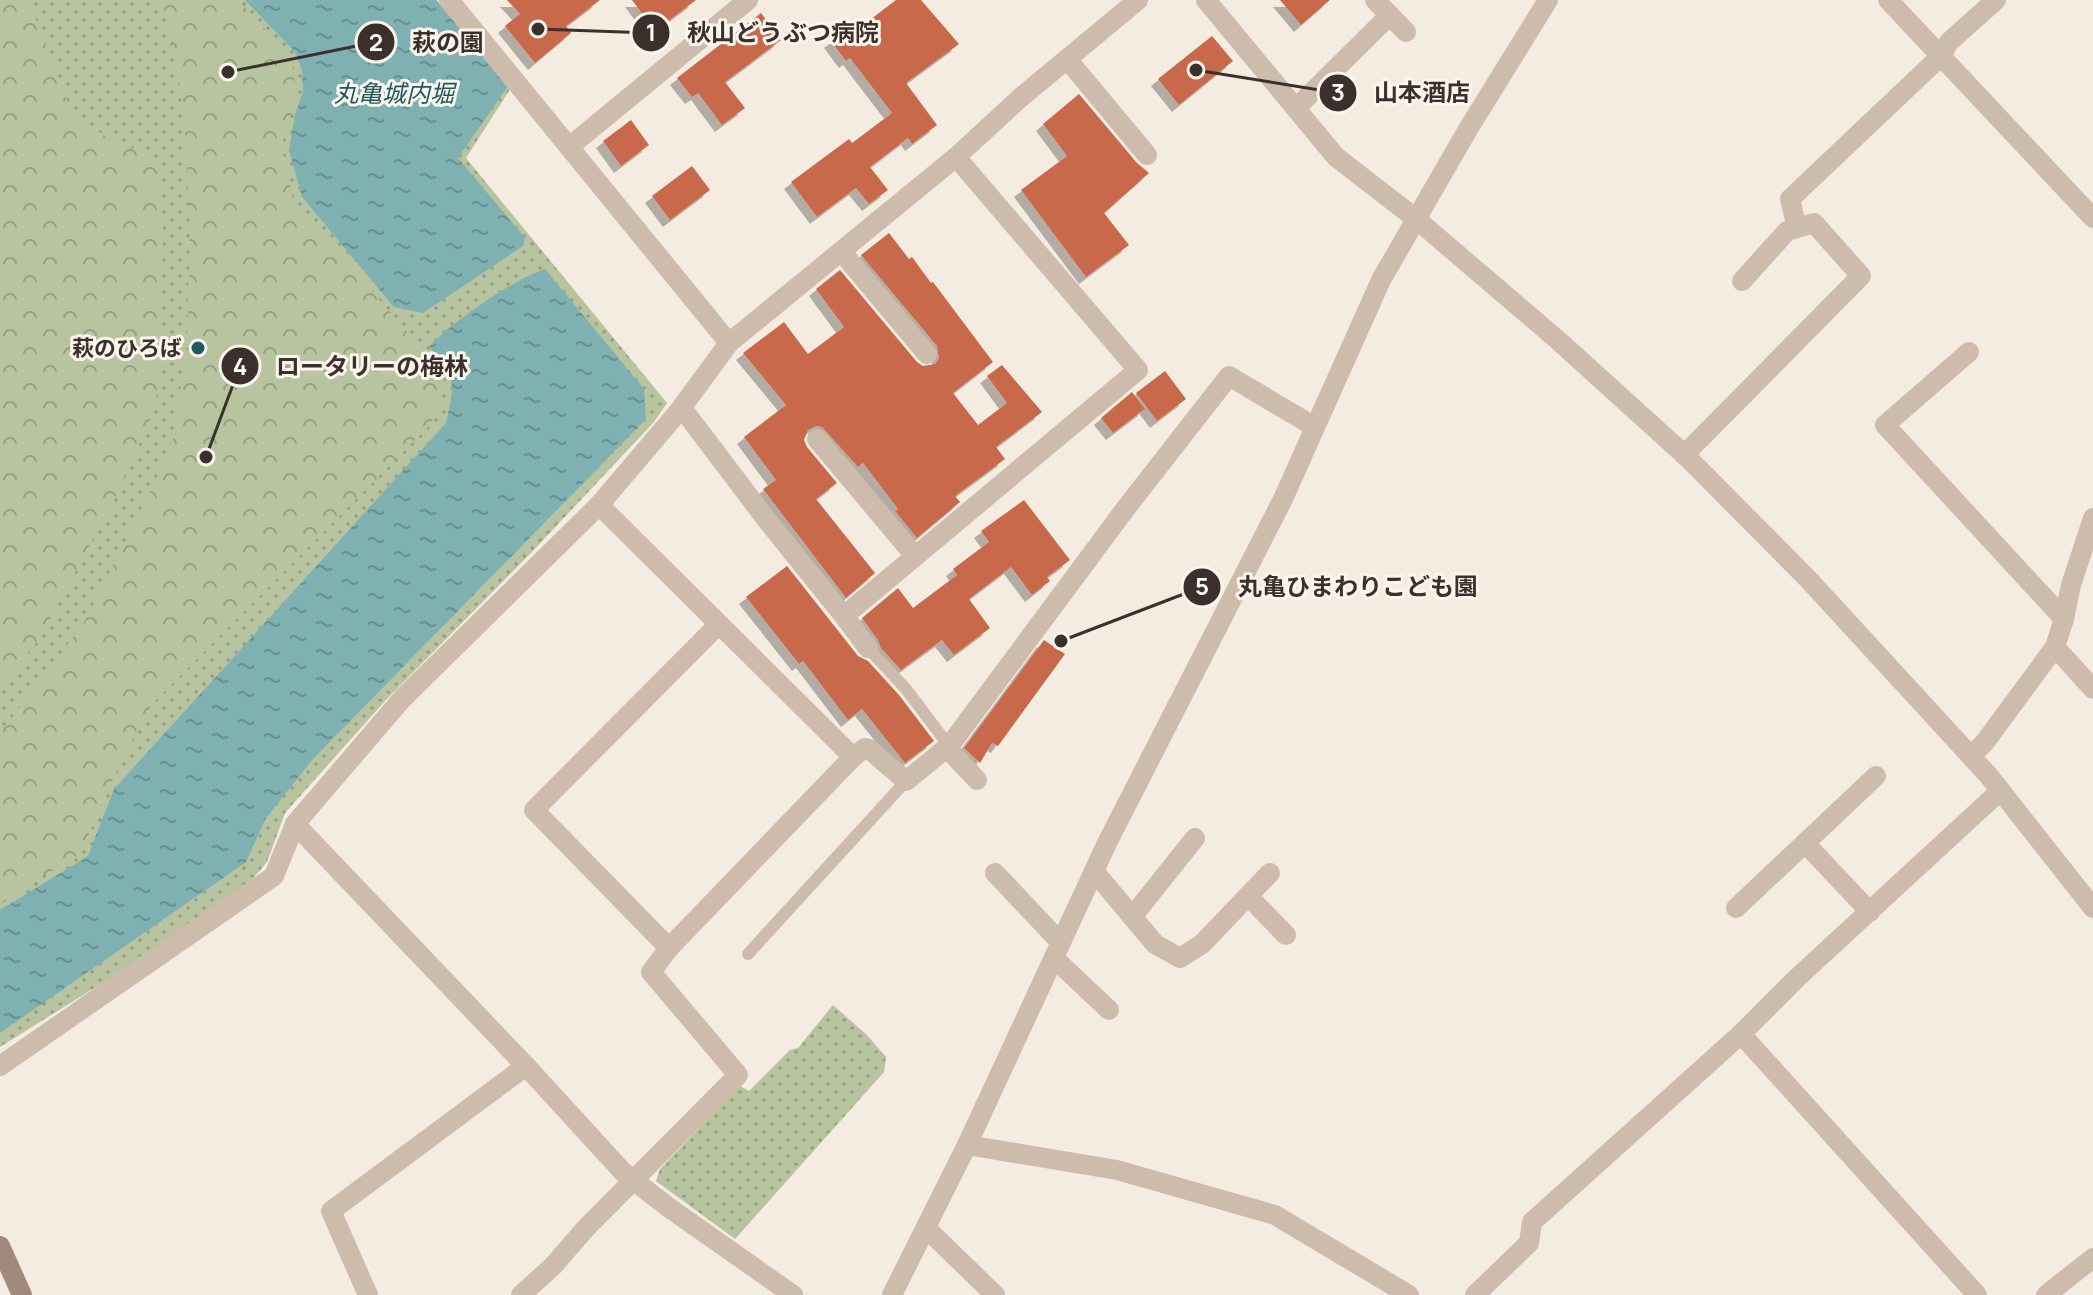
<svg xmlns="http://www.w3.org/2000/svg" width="2093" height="1295" font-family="Manrope,'Noto Sans JP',sans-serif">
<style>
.grass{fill:url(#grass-dots)}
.forest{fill:url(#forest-crowns)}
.water{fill:url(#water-ripples)}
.building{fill:#c8694b;filter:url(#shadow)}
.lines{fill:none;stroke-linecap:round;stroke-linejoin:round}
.lane{stroke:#cdbbac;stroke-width:12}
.street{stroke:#cdbbac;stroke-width:20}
.secondary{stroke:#a18a7d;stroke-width:20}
.poi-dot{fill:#1f5a5e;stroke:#fbf5ee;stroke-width:3}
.labels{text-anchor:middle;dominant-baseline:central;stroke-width:6;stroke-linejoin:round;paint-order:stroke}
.poi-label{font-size:22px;font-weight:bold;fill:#3b302b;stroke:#fbf5ee;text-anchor:end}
.water-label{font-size:24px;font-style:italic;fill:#1f5a5e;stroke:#fbf5ee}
.leader{fill:none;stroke:#3b302b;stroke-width:3}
.callout-dot{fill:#3b302b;stroke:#fbf5ee;stroke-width:3}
.mark-label{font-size:24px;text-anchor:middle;font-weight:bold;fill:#fff}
.callout-label{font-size:24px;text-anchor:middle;font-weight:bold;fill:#3b302b;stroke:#fbf5ee;stroke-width:6;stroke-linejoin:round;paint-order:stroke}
</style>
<defs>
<pattern id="grass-dots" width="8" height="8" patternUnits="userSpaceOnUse" patternTransform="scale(2)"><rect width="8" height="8" fill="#b8c4a0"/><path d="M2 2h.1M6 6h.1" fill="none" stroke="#97a083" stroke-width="1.8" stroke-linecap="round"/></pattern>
<pattern id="forest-crowns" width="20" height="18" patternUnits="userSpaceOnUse" patternTransform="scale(2)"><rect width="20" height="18" fill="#b8c4a0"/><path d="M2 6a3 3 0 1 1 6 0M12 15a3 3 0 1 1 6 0" fill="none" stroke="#97a083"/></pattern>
<pattern id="water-ripples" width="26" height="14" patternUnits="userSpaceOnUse" patternTransform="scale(2)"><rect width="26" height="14" fill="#7fb0b2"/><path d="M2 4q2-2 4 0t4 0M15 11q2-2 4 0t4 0" fill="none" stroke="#699091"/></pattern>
<filter id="shadow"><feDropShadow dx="-7" dy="7" stdDeviation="0" flood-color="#0004"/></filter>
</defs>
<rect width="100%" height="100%" fill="#f4ebe1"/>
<g class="grass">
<path d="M 0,0 L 437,0 L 511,88 L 466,158 L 667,403 L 654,422 L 530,554 L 385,701 L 285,813 L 267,862 L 252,880 L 112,977 L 0,1047 Z"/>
<path d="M 833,1005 L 868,1036 L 886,1057 L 884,1072 L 735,1239 L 656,1181 L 660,1169 L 740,1086 L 749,1091 L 790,1050 L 798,1048 Z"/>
</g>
<g class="forest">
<path d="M 0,0 L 28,0 L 72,113 L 109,139 L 148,154 L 157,169 L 163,230 L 161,365 L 154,411 L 118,492 L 40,638 L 0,687 Z"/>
<path d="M 161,0 L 238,0 L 291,57 L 297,94 L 282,145 L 293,200 L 442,372 L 446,387 L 431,424 L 148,708 L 109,787 L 81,853 L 0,903 L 0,733 L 84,623 L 151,490 L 173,439 L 187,344 L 190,224 L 184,118 L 176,59 Z"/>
</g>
<g class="water">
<path d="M 245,0 L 436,0 L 508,86 L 458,158 L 525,238 L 523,246 L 423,313 L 394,307 L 302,197 L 289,150 L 295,115 L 303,92 L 302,71 L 296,53 Z"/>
<path d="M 545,269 L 644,389 L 646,419 L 312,760 L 266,818 L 246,862 L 0,1033 L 0,910 L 88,856 L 114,789 L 446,423 C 455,382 457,380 429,347 C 452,322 512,280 545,269 Z"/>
</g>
<g class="building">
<path d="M 507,0 L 600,0 L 566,26 L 571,33 L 535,63 L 505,26 L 520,14 Z"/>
<path d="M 632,0 L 696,0 L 655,31 Z"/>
<path d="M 896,0 L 921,0 L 959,44 L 906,83 L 937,125 L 912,144 L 908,138 L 870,167 L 888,190 L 869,204 L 856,188 L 817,217 L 791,182 L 849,139 L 852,143 L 892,113 L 850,58 L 846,61 L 831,41 L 855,24 L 858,29 Z"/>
<path d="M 1280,0 L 1330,0 L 1301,25 Z"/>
<path d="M 761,13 L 781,40 L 725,82 L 745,108 L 722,125 L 698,93 L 692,97 L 677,78 Z"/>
<path d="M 1212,36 L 1233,61 L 1179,105 L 1158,79 Z"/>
<path d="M 1079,94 L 1137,163 L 1149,173 L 1104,213 L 1129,245 L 1086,277 L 1021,190 L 1067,156 L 1043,124 Z"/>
<path d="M 631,120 L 649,145 L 621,166 L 603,141 Z"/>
<path d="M 692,166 L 710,190 L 670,220 L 652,196 Z"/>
<path d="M 889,233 L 909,259 L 912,257 L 931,283 L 933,282 L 993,362 L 953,393 L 978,425 L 1007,403 L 987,376 L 1002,365 L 1042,412 L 996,447 L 1005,459 L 955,496 L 960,502 L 917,538 L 895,511 L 898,509 L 863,463 L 858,467 L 822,427 L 816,426 L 808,430 L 804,440 L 807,447 L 837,483 L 816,499 L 875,573 L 846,598 L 763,489 L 776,480 L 744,437 L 786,405 L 743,353 L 784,322 L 808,354 L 844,327 L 816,289 L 840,270 L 917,362 L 923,366 L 935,364 L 939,358 L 937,346 L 861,255 Z"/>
<path d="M 1165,371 L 1186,399 L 1157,421 L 1136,393 Z"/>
<path d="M 1132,392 L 1145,409 L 1113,433 L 1101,418 Z"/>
<path d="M 1024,500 L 1070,560 L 1047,577 L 1050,581 L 1032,595 L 1011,567 L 969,599 L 990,628 L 954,655 L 942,640 L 901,670 L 881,648 L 878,640 L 862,618 L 898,588 L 913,608 L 957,575 L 953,569 L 989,542 L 981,531 Z"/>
<path d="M 787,566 L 858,656 L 868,661 L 899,695 L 934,741 L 905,763 L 862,709 L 848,720 L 803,661 L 799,664 L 746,597 Z"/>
<path d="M 1044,640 L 1065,654 L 998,746 L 992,743 L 980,763 L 964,748 Z"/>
</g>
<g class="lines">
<g class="lane">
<path d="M 868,648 L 906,689 L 949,746"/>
<path d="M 748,954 L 906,781"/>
</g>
<g class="street">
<path d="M 449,0 L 729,343"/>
<path d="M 1206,0 L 1336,157 L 1415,218 L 1560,342 L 1688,458 L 1808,579 L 1989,776 L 2093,908"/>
<path d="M 1375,0 L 1406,32"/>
<path d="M 1888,0 L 2093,218"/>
<path d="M 1067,59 L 1147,155"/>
<path d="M 1296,108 L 1390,15"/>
<path d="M 569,147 L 748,0"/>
<path d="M 1797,228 L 1790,199 L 1941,56 L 1949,42 L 1996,0"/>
<path d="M 841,251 L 927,354"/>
<path d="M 1969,352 L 1885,425 L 2064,619"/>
<path d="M 682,408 L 766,519 L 844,616 L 1138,370 L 956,157"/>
<path d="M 817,439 L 915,556"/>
<path d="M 1684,455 L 1861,276 L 1814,223 L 1787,231 L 1742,281"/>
<path d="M 599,505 L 853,757 L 669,948"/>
<path d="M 844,616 L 868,648"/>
<path d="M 2055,647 L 2093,689"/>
<path d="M 947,748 L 977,780"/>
<path d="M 1971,756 L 1985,742 L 2055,647 L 2064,619 L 2071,585 L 2093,518"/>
<path d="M 853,757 L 865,748 L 869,749 L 906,781 L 950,745 L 1126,508 L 1229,376 L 1315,427"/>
<path d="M 295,824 L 526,1066 L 623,1172 L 668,1207 L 793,1295"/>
<path d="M 1805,843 L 1870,912"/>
<path d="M 1094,871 L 1155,944 L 1180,958 L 1202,944 L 1270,873"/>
<path d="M 995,873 L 1061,943"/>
<path d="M 1248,896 L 1286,935"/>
<path d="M 1736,908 L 1876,776"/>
<path d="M 1132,917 L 1195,838"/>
<path d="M 1054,958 L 1109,1010"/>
<path d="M 1741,1034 L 1977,1295"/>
<path d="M 0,1066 L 274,876 L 295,824 L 402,699 L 599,505 L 679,411 L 729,343 L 956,157 L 1020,98 L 1138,0"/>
<path d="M 967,1145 L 1117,1170 L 1275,1215 L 1409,1295"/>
<path d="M 927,1229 L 995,1295"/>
<path d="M 368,1295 L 331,1211 L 526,1066"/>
<path d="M 521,1295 L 553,1266 L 585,1229 L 738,1075 L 651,972 L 669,948 L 534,810 L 719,624"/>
<path d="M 892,1295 L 967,1145 L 1107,843 L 1283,499 L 1381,280 L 1467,131 L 1548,0"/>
<path d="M 1475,1295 L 1529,1243 L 1532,1222 L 1741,1034 L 1798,977 L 2000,791"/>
<path d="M 2046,1295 L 2093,1258"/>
</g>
<path class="secondary" d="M 0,1246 L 22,1295"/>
</g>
<circle class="poi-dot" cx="198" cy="348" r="8"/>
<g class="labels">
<g class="poi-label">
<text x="182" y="348">萩のひろば</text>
</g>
<g class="water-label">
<text x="394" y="92">丸亀城内堀</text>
</g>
</g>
<path class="leader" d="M538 29L651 33M228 72L376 42M1196 70L1338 93M206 457L240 366M1061 641L1202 587"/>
<g class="callout-dot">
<circle cx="538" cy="29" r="8"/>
<circle cx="228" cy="72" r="8"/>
<circle cx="1196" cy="70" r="8"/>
<circle cx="206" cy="457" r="8"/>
<circle cx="1061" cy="641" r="8"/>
<circle cx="651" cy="33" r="20"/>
<circle cx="376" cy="42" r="20"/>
<circle cx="1338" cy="93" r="20"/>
<circle cx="240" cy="366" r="20"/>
<circle cx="1202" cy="587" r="20"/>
</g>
<g class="mark-label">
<text x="651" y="41">1</text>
<text x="376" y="51">2</text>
<text x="1338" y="101">3</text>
<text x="240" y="375">4</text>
<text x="1202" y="595">5</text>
</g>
<g class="callout-label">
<text x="783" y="41">秋山どうぶつ病院</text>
<text x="448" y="51">萩の園</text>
<text x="1422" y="101">山本酒店</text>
<text x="372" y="375">ロータリーの梅林</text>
<text x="1358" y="595">丸亀ひまわりこども園</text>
</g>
</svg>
